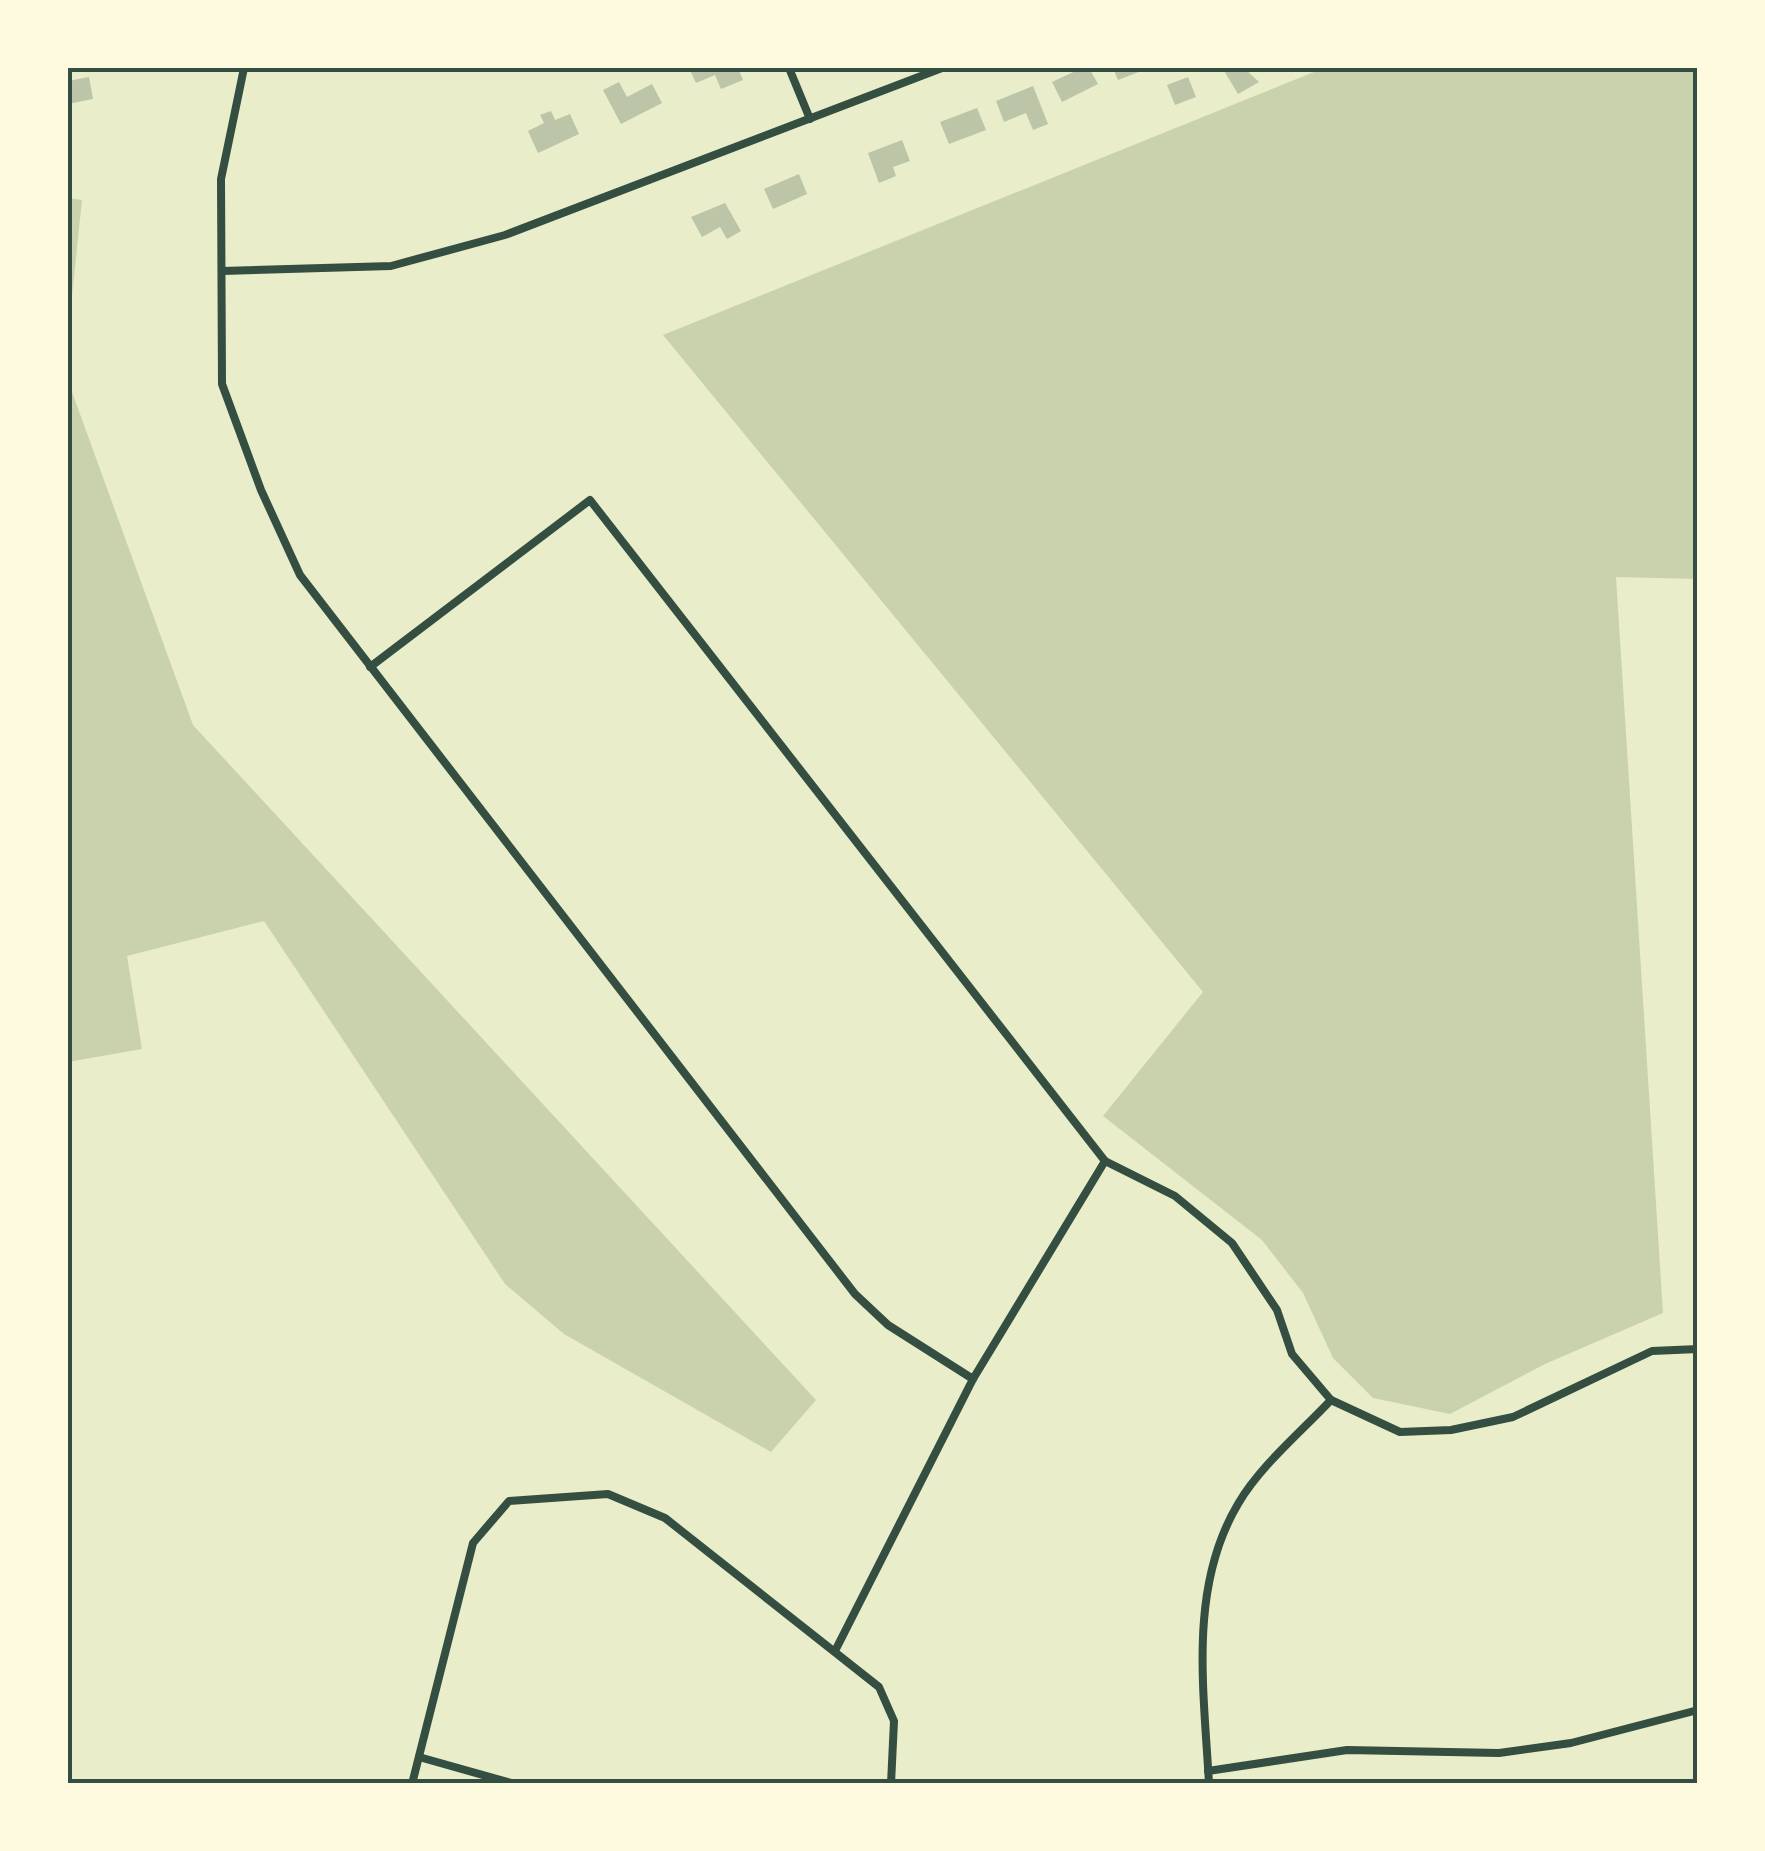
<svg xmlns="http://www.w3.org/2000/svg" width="1765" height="1851" font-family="'Source Serif 4',serif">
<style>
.green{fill:#cad2ad}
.building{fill:#bcc5a7}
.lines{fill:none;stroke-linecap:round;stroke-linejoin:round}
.minor{stroke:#344e41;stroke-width:8}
.neatline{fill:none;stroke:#344e41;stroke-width:4}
</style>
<rect width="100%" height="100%" fill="#e9edc9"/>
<g class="green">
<path d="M 1324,68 L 1697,68 L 1697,579 L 1616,577 L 1663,1313 L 1545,1364 L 1450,1414 L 1373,1398 L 1333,1358 L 1303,1293 L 1262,1240 L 1103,1116 L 1203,992 L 663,335 Z"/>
<path d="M 68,198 L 82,200 L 68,334 Z"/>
<path d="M 68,381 L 193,725 L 816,1400 L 771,1452 L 564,1334 L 505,1284 L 264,921 L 127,956 L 142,1049 L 68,1062 Z"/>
</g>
<g class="building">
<path d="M 689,68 L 738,68 L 743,80 L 721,89 L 715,75 L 696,83 Z"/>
<path d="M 1082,68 L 1089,68 L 1098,84 L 1062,102 L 1052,82 Z"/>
<path d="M 1113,68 L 1149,68 L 1118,80 Z"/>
<path d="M 1244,68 L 1259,82 L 1238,94 L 1223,69 Z"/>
<path d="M 89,77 L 93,99 L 68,104 L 68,81 Z"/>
<path d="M 1188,77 L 1196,97 L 1175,105 L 1167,85 Z"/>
<path d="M 619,82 L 627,97 L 652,84 L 662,103 L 621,124 L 603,90 Z"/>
<path d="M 1033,86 L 1048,124 L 1033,130 L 1026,113 L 1004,122 L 996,101 Z"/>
<path d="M 977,108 L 986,130 L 949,144 L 940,122 Z"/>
<path d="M 551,111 L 555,120 L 570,114 L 579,134 L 538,153 L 528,131 L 544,123 L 540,115 Z"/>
<path d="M 902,140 L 910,161 L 893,167 L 896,176 L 879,183 L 868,153 Z"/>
<path d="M 799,174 L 807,194 L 773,209 L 764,189 Z"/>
<path d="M 725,203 L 741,231 L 727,239 L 720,227 L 702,237 L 691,217 Z"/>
</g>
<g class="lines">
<g class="minor">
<path d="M 244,68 L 221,179 L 222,384 L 261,490 L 300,575 L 855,1294 L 888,1325 L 973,1379"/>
<path d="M 789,68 L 810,119"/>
<path d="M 222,271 L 391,266 L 505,235 L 942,68"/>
<path d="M 370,667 L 590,500 L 1105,1161 L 1175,1196 L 1232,1243 L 1277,1310 L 1292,1354 L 1331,1400 L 1400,1432 L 1451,1430 L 1513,1417 L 1652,1351 L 1698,1349"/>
<path d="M 68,1173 L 68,1329"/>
<path d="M 836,1649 L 973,1379 L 1105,1161"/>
<path d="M 419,1757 L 515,1784"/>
<path d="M 1208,1771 L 1347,1750 L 1499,1753 L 1571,1743 L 1698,1710"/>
<path d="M 412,1784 L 473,1543 L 509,1501 L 608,1494 L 665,1518 L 879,1687 L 894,1721 L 891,1784"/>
<path d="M 1209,1784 C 1204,1690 1188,1588 1238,1504 C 1260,1466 1301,1432 1331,1400"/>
</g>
</g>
<rect width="1765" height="1851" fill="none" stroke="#fefae0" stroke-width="140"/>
<rect x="70" y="70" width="1625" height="1711" class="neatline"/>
</svg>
